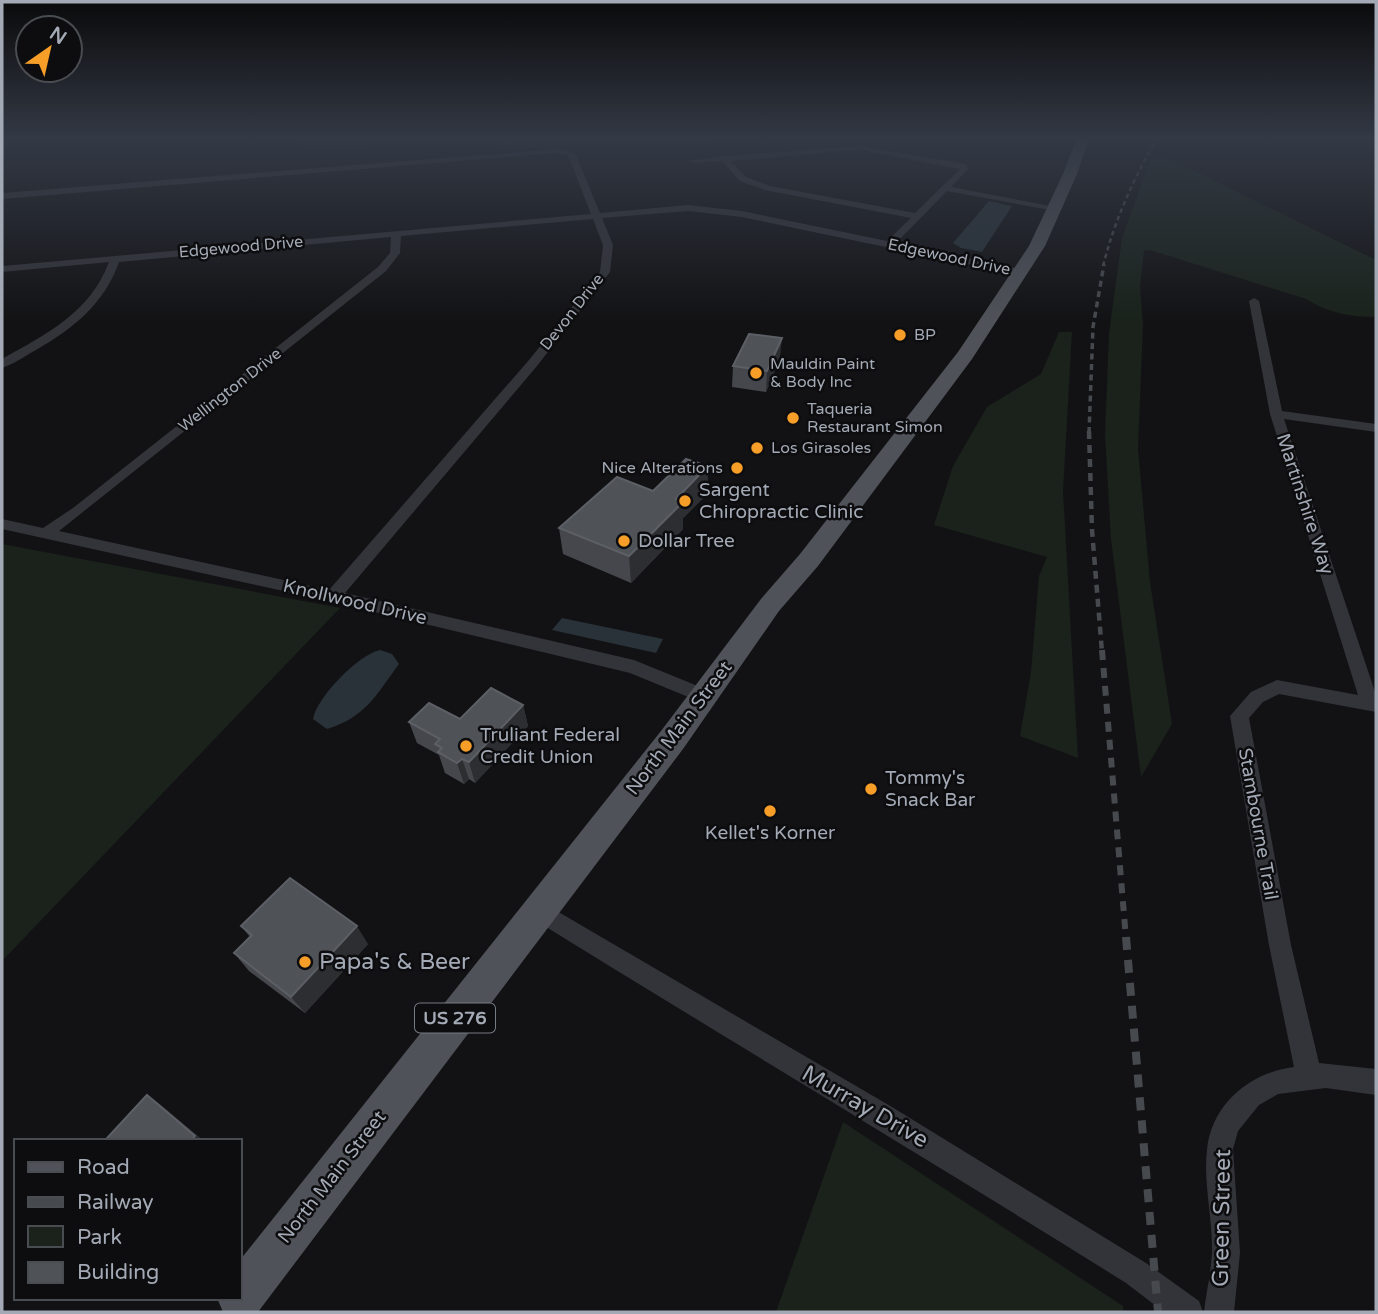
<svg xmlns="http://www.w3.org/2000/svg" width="1378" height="1314" font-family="'Varela Round',sans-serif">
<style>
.green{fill:#1a221b}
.water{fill:#283238}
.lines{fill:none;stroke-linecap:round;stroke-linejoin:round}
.minor{fill:#333439;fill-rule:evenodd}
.primary{fill:#4f5258;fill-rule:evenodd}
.rail-far4{stroke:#46494e;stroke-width:2.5;stroke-dasharray:4.5 3.5;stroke-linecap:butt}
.rail-far3{stroke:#46494e;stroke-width:3.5;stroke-dasharray:6 4.5;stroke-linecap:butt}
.rail-far2{stroke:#46494e;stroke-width:4.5;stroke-dasharray:8 6;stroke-linecap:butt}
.rail-far1{stroke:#46494e;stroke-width:6;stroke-dasharray:10 8;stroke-linecap:butt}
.rail{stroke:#46494e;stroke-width:8;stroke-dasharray:13 10;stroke-linecap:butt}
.wall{fill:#45474c}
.shaded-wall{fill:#2c2e31}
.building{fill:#4f5257;stroke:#5c6066;stroke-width:2}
.poi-dot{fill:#f69e28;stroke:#0d0d0f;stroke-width:2.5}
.labels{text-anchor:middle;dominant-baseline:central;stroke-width:5;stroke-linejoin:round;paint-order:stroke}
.far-street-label{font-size:16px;fill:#a3aab5;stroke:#0d0d0f}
.far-poi-label{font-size:16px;fill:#a3aab5;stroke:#0d0d0f;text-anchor:start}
.shield{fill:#0d0d0f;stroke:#767b83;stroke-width:2}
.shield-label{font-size:18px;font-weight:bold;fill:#a3aab5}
.poi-label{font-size:19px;fill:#a3aab5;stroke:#0d0d0f;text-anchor:start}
.street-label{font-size:19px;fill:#a3aab5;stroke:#0d0d0f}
.near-poi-label{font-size:23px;fill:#a3aab5;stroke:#0d0d0f;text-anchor:start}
.near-street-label{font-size:23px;fill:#a3aab5;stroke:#0d0d0f}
</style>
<rect width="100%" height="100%" fill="#121214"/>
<g class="green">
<path d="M 291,138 L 632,138 L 631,141 L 773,138 L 646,146 L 587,143 L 523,150 L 466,143 L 431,143 L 315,151 Z"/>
<path d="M 1152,156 L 1168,158 L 1376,260 L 1376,317 C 1352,317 1327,313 1306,299 L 1150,250 L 1144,251 L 1140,287 L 1143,325 L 1138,449 L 1150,582 L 1172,724 L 1141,777 L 1111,539 L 1105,434 L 1109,333 L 1122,238 Z"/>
<path d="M 1059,332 L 1072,332 L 1063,491 L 1078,758 L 1020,736 L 1031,672 L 1039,576 L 1047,557 L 934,525 L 953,466 L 987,407 L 1041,374 Z"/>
<path d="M 2,544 L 340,608 L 2,961 Z"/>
<path d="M 843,1122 L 1123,1306 L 1123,1312 L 776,1312 Z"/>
</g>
<g class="water">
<path d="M 989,201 L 1012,206 L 982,252 L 961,248 L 953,243 Z"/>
<path d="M 562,618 L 663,639 L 656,653 L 552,630 Z"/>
<path d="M 380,650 L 392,654 L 399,664 C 376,695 366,717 327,729 L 313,719 C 317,697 358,655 380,650 Z"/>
</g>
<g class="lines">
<g class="minor">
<path d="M 861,146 L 966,164 L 968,169 L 951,187 L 1061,208 L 1056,211 L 947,191 L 896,243 L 1024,270 L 1024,274 L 1020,275 L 742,217 L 688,211 L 602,218 L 613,245 L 610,272 L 537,366 L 345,593 L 634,660 L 710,691 L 713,696 L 710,701 L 698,701 L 630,673 L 333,602 L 2,529 L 2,519 L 43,528 L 73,508 L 378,267 L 390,253 L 391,237 L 119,262 C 104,304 74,328 36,350 C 25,356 14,364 2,368 L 2,359 C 46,334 90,313 109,262 L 2,272 L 2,266 L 591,214 L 568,155 L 556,153 L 2,199 L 2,193 L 556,149 L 575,153 L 600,213 L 688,205 L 742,211 L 887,241 L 911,218 L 765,190 L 740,181 L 722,161 L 693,163 L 689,161 L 723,156 ZM 861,150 L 960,169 L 915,213 L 770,186 L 746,177 L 730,161 ZM 593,219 L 603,245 L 600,272 L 529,360 L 329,590 L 59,531 L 386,271 L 400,253 L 401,236 Z"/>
<path d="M 1254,298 L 1259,301 L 1282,411 L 1376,424 L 1376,432 L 1284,419 L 1376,695 L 1376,712 L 1279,694 L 1263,702 L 1249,718 L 1291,945 L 1319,1063 L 1376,1069 L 1376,1095 L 1326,1088 L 1278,1094 L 1259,1105 L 1238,1131 L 1233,1149 L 1240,1253 L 1234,1312 L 1204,1312 C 1206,1293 1211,1273 1212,1253 C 1213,1219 1203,1183 1207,1150 C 1211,1104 1251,1072 1294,1067 L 1269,945 L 1230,716 L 1251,692 L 1277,680 L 1358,695 L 1270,414 L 1249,301 Z"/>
<path d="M 538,900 L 892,1107 L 1146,1263 L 1199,1301 L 1203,1312 L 1164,1312 L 1126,1283 C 928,1159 729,1040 530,917 L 527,910 L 530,903 Z"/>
</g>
<path class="primary" d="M 1077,138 L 1089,138 L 1077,174 L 1045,246 L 972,359 L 818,566 L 779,611 L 683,749 L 258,1312 L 223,1312 L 217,1298 L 240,1298 L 240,1260 L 661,731 L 761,599 L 800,554 L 958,352 L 1029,246 L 1063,174 Z"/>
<path class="rail-far4" d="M 1103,266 C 1115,219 1133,180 1157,138"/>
<path class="rail-far3" d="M 1089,433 L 1093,327 L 1104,264"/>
<path class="rail-far2" d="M 1089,431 L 1092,530 L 1102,652"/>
<path class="rail-far1" d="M 1102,650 L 1126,939"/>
<path class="rail" d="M 1126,937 L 1158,1312"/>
</g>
<g class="wall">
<path d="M 780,358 L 766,392 L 732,387 L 733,366 Z"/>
<path d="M 708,466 L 708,493 L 683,518 L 683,529 L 631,583 L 563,554 L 559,528 L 653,491 Z"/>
<path d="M 523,705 L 528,726 L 475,783 L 469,779 L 464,784 L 445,773 L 439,755 L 417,743 L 409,722 L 460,719 Z"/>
<path d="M 241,926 L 368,944 L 305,1013 L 249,971 L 234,953 L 250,937 Z"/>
</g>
<g class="shaded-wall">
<path d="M 782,338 L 780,358 L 766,392 L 767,371 Z"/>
<path d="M 708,466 L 708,493 L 683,518 L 683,529 L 631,583 L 629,556 L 676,499 Z"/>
<path d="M 523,705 L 528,726 L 475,783 L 469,762 Z"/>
<path d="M 462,759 L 469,779 L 464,784 L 457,763 Z"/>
<path d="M 357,926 L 368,944 L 305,1013 L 291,997 Z"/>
<path d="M 147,1095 L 161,1105 L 204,1141 L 191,1141 Z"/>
</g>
<g class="building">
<path d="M 749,334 L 782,338 L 767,371 L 733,366 Z"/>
<path d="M 686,459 L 708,466 L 676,499 L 683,502 L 629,556 L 559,528 L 617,477 L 653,491 Z"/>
<path d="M 491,688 L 523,705 L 469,762 L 462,759 L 457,763 L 438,752 L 442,748 L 435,744 L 440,739 L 409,722 L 429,703 L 460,719 Z"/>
<path d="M 290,878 L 357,926 L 291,997 L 234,953 L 252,935 L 241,926 Z"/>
<path d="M 147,1095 L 195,1136 L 191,1141 L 111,1141 L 107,1138 Z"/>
</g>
<linearGradient id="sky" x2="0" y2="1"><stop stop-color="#0a0a0b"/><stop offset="0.43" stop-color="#333945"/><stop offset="1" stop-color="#333945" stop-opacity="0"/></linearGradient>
<rect width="1378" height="322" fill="url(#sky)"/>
<g class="poi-dot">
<circle cx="900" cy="335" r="7"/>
<circle cx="756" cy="373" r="7"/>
<circle cx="793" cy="418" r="7"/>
<circle cx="757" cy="448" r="7"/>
<circle cx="737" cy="468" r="7"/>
<circle cx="685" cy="501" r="7"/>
<circle cx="624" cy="541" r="7"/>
<circle cx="466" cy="746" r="7"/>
<circle cx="871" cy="789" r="7"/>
<circle cx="770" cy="811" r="7"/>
<circle cx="305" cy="962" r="7"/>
</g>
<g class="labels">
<g class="far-street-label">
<text transform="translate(241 247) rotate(-5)">Edgewood Drive</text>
<text transform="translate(949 257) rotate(12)">Edgewood Drive</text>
<text transform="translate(572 312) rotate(-52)">Devon Drive</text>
<text transform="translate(230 390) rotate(-38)">Wellington Drive</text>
</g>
<g class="far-poi-label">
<text x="914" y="335">BP</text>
<text x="770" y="364">Mauldin Paint<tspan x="770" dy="18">&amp; Body Inc</tspan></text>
<text x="807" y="409">Taqueria<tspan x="807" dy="18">Restaurant Simon</tspan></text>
<text x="771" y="448">Los Girasoles</text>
<text x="723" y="468" text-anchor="end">Nice Alterations</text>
</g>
<rect class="shield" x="415" y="1003.5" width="80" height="29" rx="5"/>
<g class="shield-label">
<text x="455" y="1018">US 276</text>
</g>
<g class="poi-label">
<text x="699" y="490">Sargent<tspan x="699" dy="22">Chiropractic Clinic</tspan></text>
<text x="638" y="541">Dollar Tree</text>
<text x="480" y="735">Truliant Federal<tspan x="480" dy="22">Credit Union</tspan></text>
<text x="885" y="778">Tommy's<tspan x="885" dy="22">Snack Bar</tspan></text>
<text x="770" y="833" text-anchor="middle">Kellet's Korner</text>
</g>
<g class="street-label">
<text transform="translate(1305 504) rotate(72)">Martinshire Way</text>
<text transform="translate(355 602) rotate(13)">Knollwood Drive</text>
<text transform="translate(679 728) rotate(-53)">North Main Street</text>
<text transform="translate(1258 824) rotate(80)">Stambourne Trail</text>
<text transform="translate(332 1177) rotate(-52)">North Main Street</text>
</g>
<g class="near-poi-label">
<text x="319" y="962">Papa's &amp; Beer</text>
</g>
<g class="near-street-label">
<text transform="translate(865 1107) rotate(30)">Murray Drive</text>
<text transform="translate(1222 1218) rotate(-89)">Green Street</text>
</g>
</g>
<rect width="1378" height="1314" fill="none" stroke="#a3aab5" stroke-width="7"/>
<rect x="14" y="1139" width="228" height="161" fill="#0d0d0f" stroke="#494c51" stroke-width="2"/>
<rect x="28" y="1162" width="35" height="10" fill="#4f5258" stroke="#494c51" stroke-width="2"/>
<text x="77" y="1174" font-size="21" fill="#a3aab5">Road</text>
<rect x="28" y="1197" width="35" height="10" fill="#46494e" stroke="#494c51" stroke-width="2"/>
<text x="77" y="1209" font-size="21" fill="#a3aab5">Railway</text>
<rect x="28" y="1226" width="35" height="21" fill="#1a221b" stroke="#494c51" stroke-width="2"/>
<text x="77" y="1244" font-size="21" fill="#a3aab5">Park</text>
<rect x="28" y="1262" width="35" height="21" fill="#4f5257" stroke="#494c51" stroke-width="2"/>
<text x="77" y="1279" font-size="21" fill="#a3aab5">Building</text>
<g transform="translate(49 49) rotate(34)"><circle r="33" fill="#0d0d0f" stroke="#494c51" stroke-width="2"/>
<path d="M0-5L12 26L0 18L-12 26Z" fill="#f69e28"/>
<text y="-10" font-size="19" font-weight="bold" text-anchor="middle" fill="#a3aab5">N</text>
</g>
</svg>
